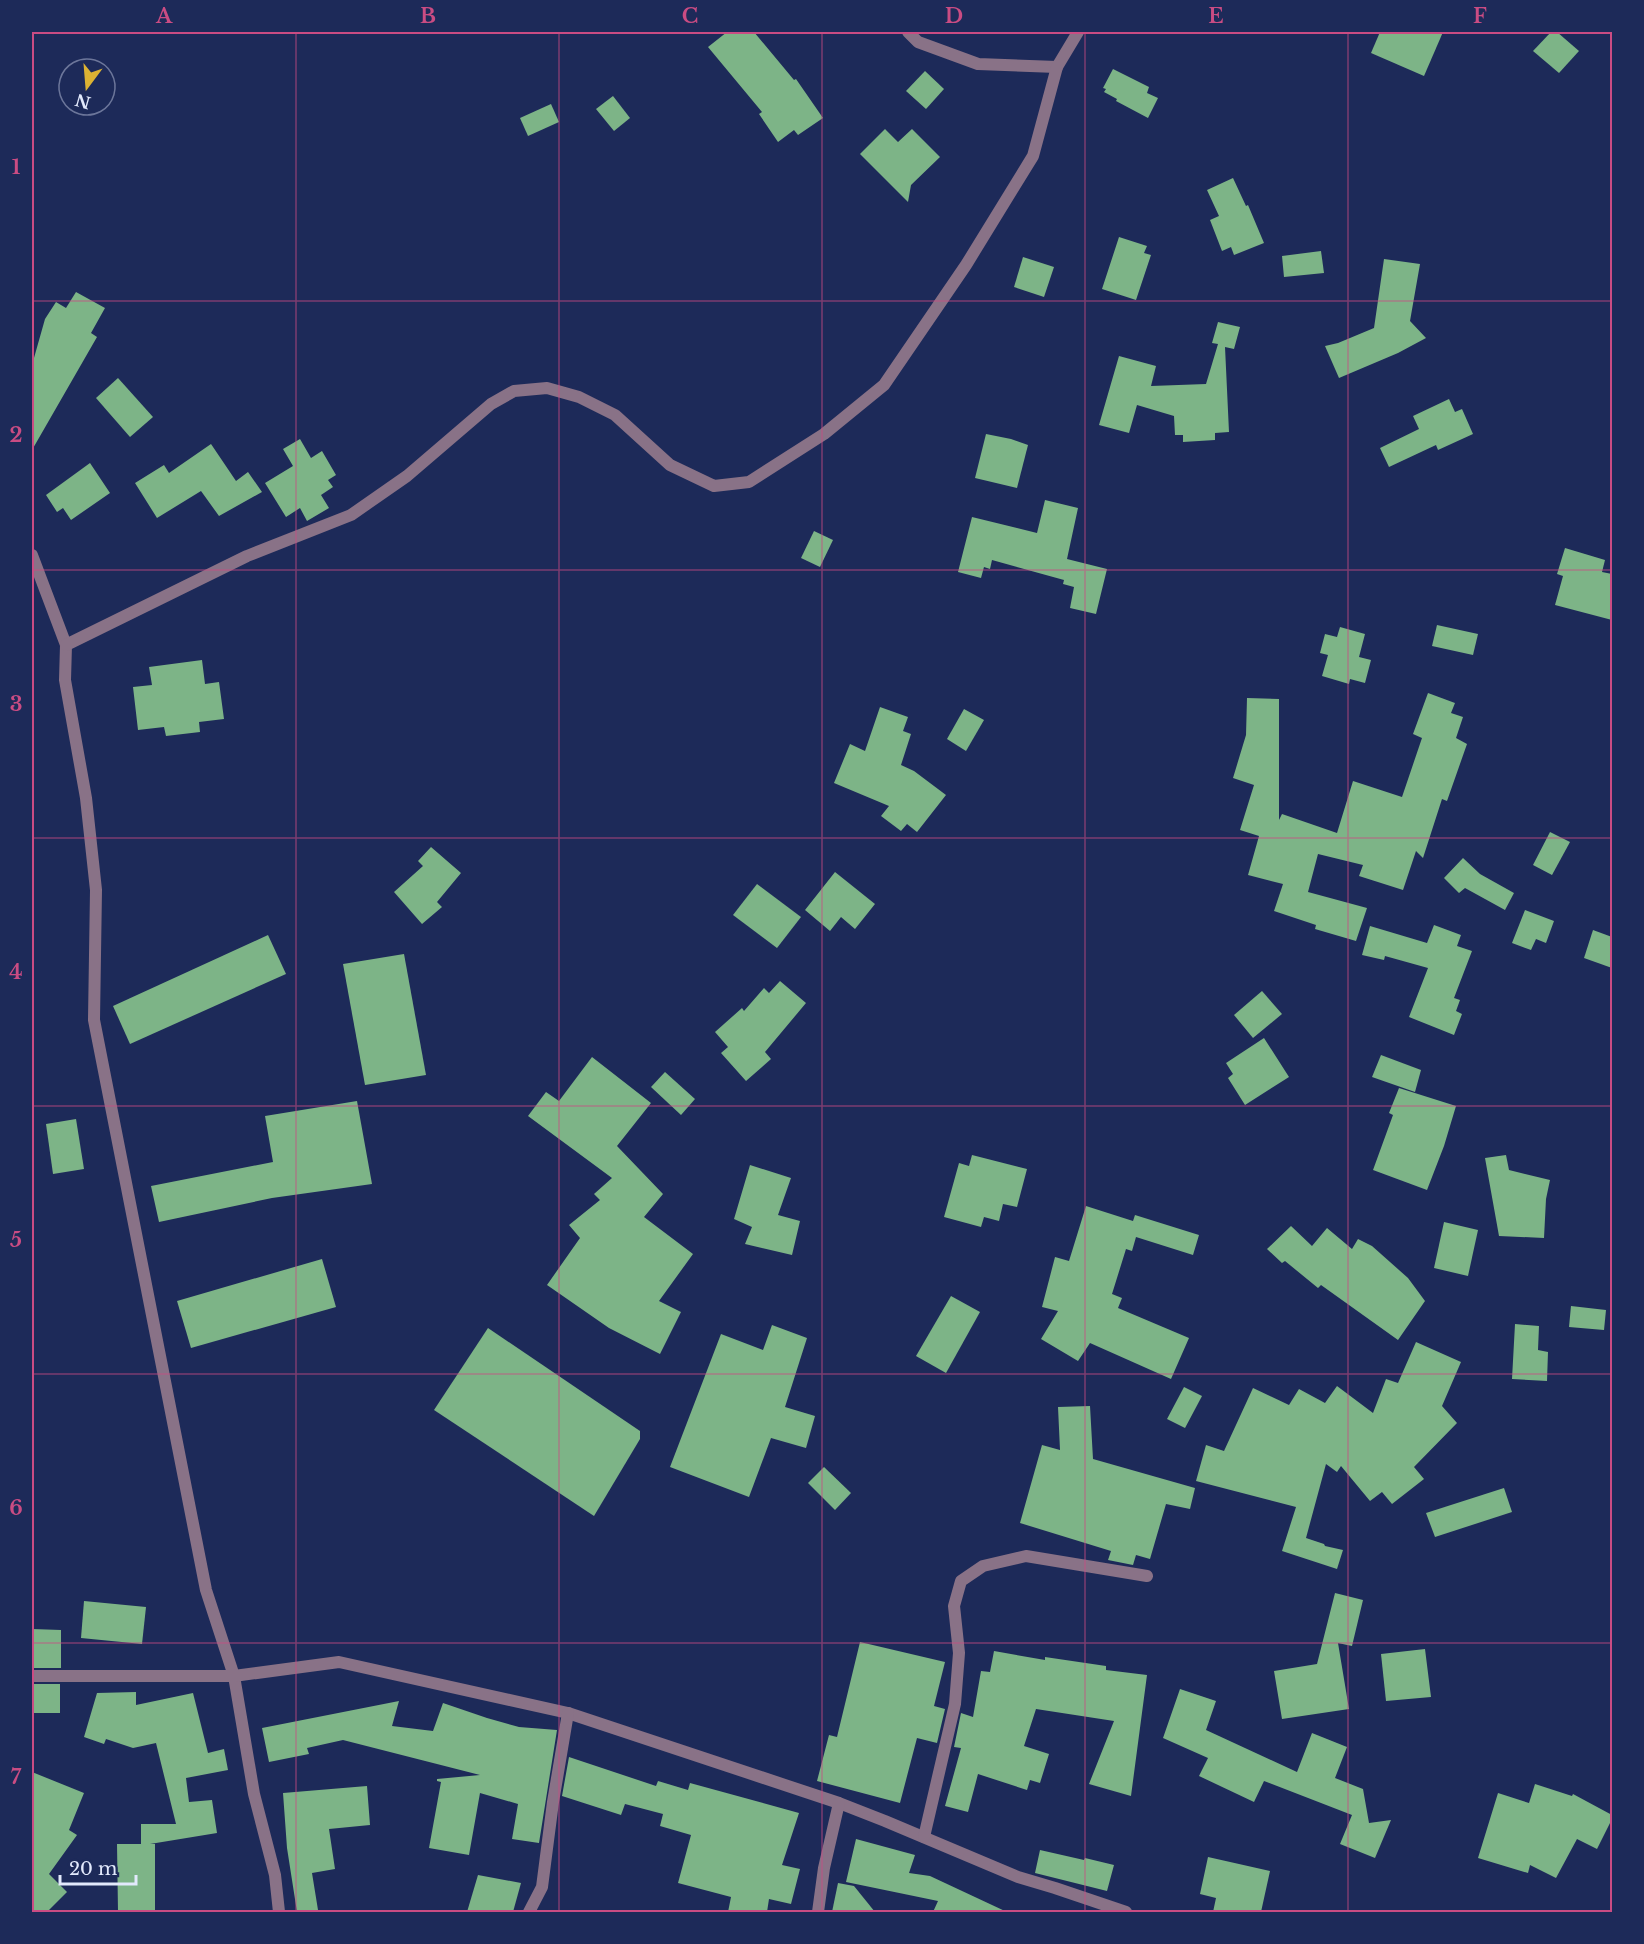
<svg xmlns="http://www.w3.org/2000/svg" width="1644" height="1944" font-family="'Libre Baskerville',serif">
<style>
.building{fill:#7db487}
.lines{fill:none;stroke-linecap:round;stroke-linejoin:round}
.minor{stroke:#897287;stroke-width:12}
.grid{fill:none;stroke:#ca4c83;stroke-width:1.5;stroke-opacity:0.55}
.neatline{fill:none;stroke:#ca4c83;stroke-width:2}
.grid-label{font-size:20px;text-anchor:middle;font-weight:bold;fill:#ca4c83}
</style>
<rect width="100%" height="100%" fill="#1d2a59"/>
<g class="building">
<path d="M 727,32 L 754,32 L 794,80 L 796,79 L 823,118 L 798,135 L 794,130 L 778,142 L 759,114 L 762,112 L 708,47 Z"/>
<path d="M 1380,32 L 1443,32 L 1424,76 L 1371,53 Z"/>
<path d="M 1551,32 L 1557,32 L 1579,51 L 1559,73 L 1533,51 Z"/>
<path d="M 1113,69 L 1149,87 L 1147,93 L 1158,98 L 1148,118 L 1116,101 L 1117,99 L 1104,92 L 1106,89 L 1103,88 Z"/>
<path d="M 925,71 L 944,89 L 926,109 L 906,91 Z"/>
<path d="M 613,96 L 630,118 L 614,131 L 596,109 Z"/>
<path d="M 551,104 L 559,122 L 528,136 L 520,118 Z"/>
<path d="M 885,129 L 898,142 L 912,129 L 940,157 L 911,185 L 908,202 L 860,154 Z"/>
<path d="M 1233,178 L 1246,206 L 1248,205 L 1264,243 L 1234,255 L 1231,247 L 1222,251 L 1210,220 L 1219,216 L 1207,190 Z"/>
<path d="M 1119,237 L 1147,246 L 1144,253 L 1151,255 L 1136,300 L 1102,289 Z"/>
<path d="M 1321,251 L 1324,273 L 1284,277 L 1282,256 Z"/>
<path d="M 1023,257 L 1054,267 L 1044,297 L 1014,287 Z"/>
<path d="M 1384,259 L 1420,264 L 1410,321 L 1426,338 L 1398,353 L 1339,378 L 1325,346 L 1338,343 L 1374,328 Z"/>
<path d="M 76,292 L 105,308 L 91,333 L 97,337 L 32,450 L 32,365 L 45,319 L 56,302 L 66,308 Z"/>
<path d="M 1218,322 L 1240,327 L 1234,349 L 1225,347 L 1229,432 L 1215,433 L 1215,440 L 1183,442 L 1183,435 L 1175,435 L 1174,416 L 1137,405 L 1129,433 L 1099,425 L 1119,356 L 1156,366 L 1151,386 L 1206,384 L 1218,344 L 1212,343 Z"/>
<path d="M 118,378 L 153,417 L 130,437 L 96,398 Z"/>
<path d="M 1449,399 L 1455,412 L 1462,409 L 1473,434 L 1438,450 L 1436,445 L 1389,467 L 1380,448 L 1419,429 L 1413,416 Z"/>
<path d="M 986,434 L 1011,439 L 1028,445 L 1017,488 L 975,478 Z"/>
<path d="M 300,439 L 311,458 L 322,451 L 336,475 L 328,480 L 333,487 L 321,495 L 329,508 L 307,521 L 300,508 L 286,517 L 265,483 L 293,466 L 283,449 Z"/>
<path d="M 211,444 L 236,481 L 248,472 L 262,492 L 219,516 L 201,491 L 157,518 L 135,483 L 164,465 L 169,473 Z"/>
<path d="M 90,463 L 110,493 L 71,520 L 63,508 L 57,512 L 46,495 Z"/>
<path d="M 1045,500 L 1078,508 L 1067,559 L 1107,569 L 1096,614 L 1070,608 L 1074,587 L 1063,584 L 1064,580 L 992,560 L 990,569 L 984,567 L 981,578 L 958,572 L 972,517 L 1037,533 Z"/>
<path d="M 814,531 L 833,540 L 820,567 L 801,558 Z"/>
<path d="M 1565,548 L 1605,560 L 1602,572 L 1612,574 L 1612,620 L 1555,605 L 1563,576 L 1557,574 Z"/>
<path d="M 1437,625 L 1478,634 L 1473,655 L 1432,646 Z"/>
<path d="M 1340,627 L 1365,634 L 1359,657 L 1371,660 L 1365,683 L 1350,679 L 1349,684 L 1322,676 L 1328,655 L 1320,653 L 1325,634 L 1337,637 Z"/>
<path d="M 202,660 L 205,684 L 219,682 L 224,719 L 199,722 L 200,732 L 166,736 L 164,727 L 138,730 L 133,687 L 152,685 L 149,667 Z"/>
<path d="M 1428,693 L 1455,703 L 1451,713 L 1463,717 L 1456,738 L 1467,744 L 1447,801 L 1442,799 L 1423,858 L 1416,851 L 1403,890 L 1359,876 L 1363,865 L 1318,854 L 1308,892 L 1367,908 L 1356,941 L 1315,929 L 1316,925 L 1274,911 L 1283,884 L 1248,875 L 1259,836 L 1240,830 L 1254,785 L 1233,778 L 1246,735 L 1247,698 L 1279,699 L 1279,820 L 1282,814 L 1337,833 L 1353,781 L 1402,797 L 1422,738 L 1413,734 Z"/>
<path d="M 880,707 L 908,717 L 903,731 L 911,734 L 901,765 L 914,771 L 946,795 L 917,832 L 907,824 L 901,831 L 881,816 L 889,806 L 834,783 L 850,744 L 865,751 Z"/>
<path d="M 964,709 L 984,720 L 966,751 L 947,739 Z"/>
<path d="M 1550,832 L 1570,842 L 1552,875 L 1533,865 Z"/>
<path d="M 431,847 L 461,873 L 437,902 L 442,907 L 422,924 L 394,892 L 423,866 L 418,861 Z"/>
<path d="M 1463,858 L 1480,874 L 1514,893 L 1505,910 L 1465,888 L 1459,893 L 1444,878 Z"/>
<path d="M 835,872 L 875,904 L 855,929 L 841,917 L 830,931 L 805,910 Z"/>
<path d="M 757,884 L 801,917 L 777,948 L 733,915 Z"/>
<path d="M 1525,910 L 1554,921 L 1546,943 L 1536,939 L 1531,950 L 1512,943 Z"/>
<path d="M 1434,925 L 1461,935 L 1457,946 L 1472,951 L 1454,998 L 1460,1000 L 1456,1011 L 1462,1014 L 1454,1035 L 1409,1017 L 1428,968 L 1385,956 L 1384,960 L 1362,955 L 1370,926 L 1427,943 Z"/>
<path d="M 1593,930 L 1612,937 L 1612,968 L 1584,958 Z"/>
<path d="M 268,935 L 286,974 L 130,1044 L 113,1006 Z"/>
<path d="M 404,954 L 426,1075 L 365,1085 L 343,964 Z"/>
<path d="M 780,981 L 806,1003 L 765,1052 L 771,1059 L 746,1081 L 721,1053 L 728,1047 L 715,1032 L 742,1008 L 744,1011 L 764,988 L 769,993 Z"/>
<path d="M 1262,991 L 1282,1014 L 1253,1038 L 1234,1015 Z"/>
<path d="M 1264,1038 L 1289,1077 L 1245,1105 L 1228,1078 L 1233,1074 L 1226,1063 Z"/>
<path d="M 1381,1055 L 1421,1070 L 1415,1092 L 1372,1077 Z"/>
<path d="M 592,1057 L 651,1103 L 617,1146 L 663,1194 L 644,1217 L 693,1254 L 659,1301 L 681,1312 L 660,1354 L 609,1328 L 547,1285 L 580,1238 L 569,1225 L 600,1200 L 594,1194 L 612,1178 L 528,1116 L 546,1092 L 559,1101 Z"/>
<path d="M 665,1072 L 695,1099 L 681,1115 L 651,1087 Z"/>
<path d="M 1399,1088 L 1456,1106 L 1444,1146 L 1427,1190 L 1373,1170 L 1393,1115 L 1389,1113 Z"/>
<path d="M 357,1101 L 372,1184 L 272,1198 L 159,1222 L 151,1186 L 273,1162 L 265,1116 Z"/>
<path d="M 76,1119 L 84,1169 L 53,1174 L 46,1124 Z"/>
<path d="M 972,1155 L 1027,1169 L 1017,1207 L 1003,1204 L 999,1221 L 984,1217 L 981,1227 L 944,1217 L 959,1163 L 969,1166 Z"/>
<path d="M 1506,1155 L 1509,1170 L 1550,1180 L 1546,1199 L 1544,1238 L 1499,1236 L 1485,1158 Z"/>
<path d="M 750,1165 L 791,1178 L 778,1215 L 800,1221 L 792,1255 L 745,1244 L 752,1227 L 734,1219 Z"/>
<path d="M 1086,1206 L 1133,1221 L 1135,1215 L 1199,1235 L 1193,1255 L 1136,1237 L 1132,1251 L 1126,1249 L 1112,1294 L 1122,1298 L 1118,1308 L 1189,1338 L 1171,1379 L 1090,1343 L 1078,1361 L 1041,1339 L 1058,1311 L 1042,1307 L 1055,1257 L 1069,1261 Z"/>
<path d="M 1444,1222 L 1478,1230 L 1468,1276 L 1434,1268 Z"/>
<path d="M 1291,1226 L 1312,1246 L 1327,1228 L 1352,1249 L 1358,1239 L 1372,1246 L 1408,1278 L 1425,1301 L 1398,1340 L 1321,1285 L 1318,1288 L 1285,1261 L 1282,1263 L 1267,1249 Z"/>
<path d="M 322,1259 L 336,1307 L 191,1348 L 177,1301 Z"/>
<path d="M 951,1296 L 980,1312 L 946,1373 L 916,1356 Z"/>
<path d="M 1571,1306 L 1606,1310 L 1604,1330 L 1569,1327 Z"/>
<path d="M 1515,1324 L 1539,1326 L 1538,1350 L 1548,1352 L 1547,1381 L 1512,1379 Z"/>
<path d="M 772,1325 L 807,1338 L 785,1407 L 815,1416 L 806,1448 L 771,1438 L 749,1497 L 670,1467 L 721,1334 L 763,1350 Z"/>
<path d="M 488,1328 L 640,1431 L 640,1439 L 594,1516 L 434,1410 Z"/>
<path d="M 1416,1342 L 1461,1362 L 1442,1406 L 1457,1423 L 1414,1467 L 1424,1479 L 1392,1504 L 1382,1492 L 1370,1501 L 1341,1466 L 1337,1472 L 1326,1464 L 1306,1538 L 1324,1544 L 1325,1546 L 1343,1550 L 1337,1569 L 1282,1551 L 1296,1507 L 1196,1481 L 1206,1445 L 1224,1451 L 1253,1388 L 1289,1405 L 1299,1389 L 1325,1403 L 1337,1386 L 1373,1413 L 1386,1379 L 1398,1383 Z"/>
<path d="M 1184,1387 L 1202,1396 L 1185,1428 L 1167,1419 Z"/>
<path d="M 1090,1406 L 1093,1459 L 1195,1488 L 1190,1509 L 1166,1504 L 1150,1559 L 1136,1555 L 1133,1565 L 1108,1560 L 1111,1551 L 1020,1523 L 1042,1445 L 1060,1450 L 1058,1407 Z"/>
<path d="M 824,1467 L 851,1493 L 835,1510 L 808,1483 Z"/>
<path d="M 1504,1488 L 1512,1512 L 1435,1537 L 1426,1513 Z"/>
<path d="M 1335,1593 L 1363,1600 L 1352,1646 L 1338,1643 L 1349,1709 L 1282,1719 L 1274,1671 L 1317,1664 Z"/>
<path d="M 84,1601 L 146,1607 L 142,1644 L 81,1638 Z"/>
<path d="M 32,1629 L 61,1630 L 61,1668 L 32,1668 Z"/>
<path d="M 860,1642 L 945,1662 L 934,1706 L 945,1709 L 937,1743 L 917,1738 L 900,1803 L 817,1781 L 829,1735 L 837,1737 Z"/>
<path d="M 1425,1649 L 1431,1697 L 1386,1701 L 1381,1654 Z"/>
<path d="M 994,1651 L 1045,1660 L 1045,1657 L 1106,1666 L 1106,1670 L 1147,1675 L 1131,1796 L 1089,1784 L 1114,1721 L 1036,1709 L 1024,1746 L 1049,1754 L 1040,1783 L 1030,1780 L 1027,1790 L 978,1774 L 968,1812 L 945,1806 L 961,1748 L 954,1747 L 961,1713 L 973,1717 L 981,1671 L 990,1672 Z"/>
<rect x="32" y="1684" width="28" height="29"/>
<path d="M 1180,1689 L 1216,1701 L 1206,1730 L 1297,1772 L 1312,1733 L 1347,1747 L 1335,1778 L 1363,1789 L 1369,1823 L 1391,1820 L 1375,1858 L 1340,1844 L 1352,1815 L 1264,1781 L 1254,1802 L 1199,1776 L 1208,1758 L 1163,1738 Z"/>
<path d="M 136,1692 L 136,1705 L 193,1693 L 208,1753 L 224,1749 L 228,1770 L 186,1778 L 189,1802 L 212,1800 L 217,1833 L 150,1844 L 155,1844 L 155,1912 L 118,1912 L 117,1844 L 141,1844 L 141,1824 L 176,1824 L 156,1743 L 133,1748 L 106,1739 L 104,1744 L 84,1737 L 97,1693 Z"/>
<path d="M 399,1701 L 392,1726 L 433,1731 L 443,1703 L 487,1718 L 519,1727 L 557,1730 L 539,1843 L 512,1839 L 518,1804 L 480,1793 L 469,1855 L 429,1848 L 441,1782 L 437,1781 L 437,1779 L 480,1775 L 343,1740 L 307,1748 L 309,1754 L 269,1762 L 262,1728 Z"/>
<path d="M 569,1757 L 656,1786 L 658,1781 L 688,1790 L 690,1783 L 799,1813 L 782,1865 L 800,1869 L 791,1904 L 769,1899 L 767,1912 L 728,1912 L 731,1897 L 678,1883 L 691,1835 L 660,1826 L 663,1814 L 625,1804 L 621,1815 L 562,1796 Z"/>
<path d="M 32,1772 L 84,1793 L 69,1830 L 77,1835 L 49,1874 L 67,1892 L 47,1912 L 32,1912 Z"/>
<path d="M 1535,1784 L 1572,1796 L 1573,1794 L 1612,1815 L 1612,1819 L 1597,1849 L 1577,1839 L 1556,1878 L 1530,1865 L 1528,1873 L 1478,1858 L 1498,1793 L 1529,1803 Z"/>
<path d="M 367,1786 L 370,1825 L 329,1829 L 335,1869 L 312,1873 L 318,1910 L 297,1912 L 287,1848 L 283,1793 Z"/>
<path d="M 856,1839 L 915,1855 L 909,1873 L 930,1876 L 1007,1912 L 933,1912 L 938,1901 L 846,1882 Z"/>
<path d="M 1040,1850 L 1084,1860 L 1085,1858 L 1114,1865 L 1107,1891 L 1035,1873 Z"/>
<path d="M 1208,1857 L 1270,1871 L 1261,1912 L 1213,1912 L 1216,1898 L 1200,1894 Z"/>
<path d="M 478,1875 L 521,1883 L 513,1912 L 467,1912 Z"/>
<path d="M 838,1883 L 854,1886 L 875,1912 L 832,1912 Z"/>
</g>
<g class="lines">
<g class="minor">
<path d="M 908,32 L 918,42 L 978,64 L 1057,67"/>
<path d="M 32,555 L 66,645 L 65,680 L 86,798 L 96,890 L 94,1020 L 206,1590 L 234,1676 L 254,1794 L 275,1875 L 279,1912"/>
<path d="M 66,645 L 247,556 L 351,515 L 407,476 L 491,404 L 514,391 L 547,388 L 579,397 L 615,415 L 670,465 L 714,486 L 749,482 L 824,434 L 884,385 L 966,265 L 1033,156 L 1057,67 L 1078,32"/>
<path d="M 32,1676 L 234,1676 L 339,1662 L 568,1713 L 839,1803 L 885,1821 L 1018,1877 L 1055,1888 L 1126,1912"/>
<path d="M 924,1837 L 955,1704 L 959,1653 L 954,1606 L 961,1581 L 983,1566 L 1026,1556 L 1147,1576"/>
<path d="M 529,1912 L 542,1887 L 553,1802 L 568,1713"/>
<path d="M 818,1912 L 824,1868 L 839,1803"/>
</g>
</g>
<path class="grid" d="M 296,32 L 296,1912M 559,32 L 559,1912M 822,32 L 822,1912M 1085,32 L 1085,1912M 1348,32 L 1348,1912M 32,301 L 1612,301M 32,570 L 1612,570M 32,838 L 1612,838M 32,1106 L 1612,1106M 32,1374 L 1612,1374M 32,1643 L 1612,1643"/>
<rect width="1644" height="1944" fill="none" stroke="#1d2a59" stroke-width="66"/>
<g transform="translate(87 87) rotate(196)"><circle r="28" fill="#1d2a59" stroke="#6c769a" stroke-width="1.5"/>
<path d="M0-4.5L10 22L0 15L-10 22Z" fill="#dcb233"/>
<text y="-9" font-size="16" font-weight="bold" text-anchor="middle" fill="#e2e9fc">N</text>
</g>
<path d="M60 1875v9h76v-9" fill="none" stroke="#e2e9fc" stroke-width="3"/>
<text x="69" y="1875" font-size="18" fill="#e2e9fc" stroke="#1d2a59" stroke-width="4.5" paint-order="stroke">20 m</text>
<rect x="33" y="33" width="1578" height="1878" class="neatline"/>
<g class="grid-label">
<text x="164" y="23">A</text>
<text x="428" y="23">B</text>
<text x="690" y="23">C</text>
<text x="954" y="23">D</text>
<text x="1216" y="23">E</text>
<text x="1480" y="23">F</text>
<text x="16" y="174">1</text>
<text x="16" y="442">2</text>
<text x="16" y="711">3</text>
<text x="16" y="979">4</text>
<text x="16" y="1247">5</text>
<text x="16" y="1515">6</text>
<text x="16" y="1784">7</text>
</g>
</svg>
